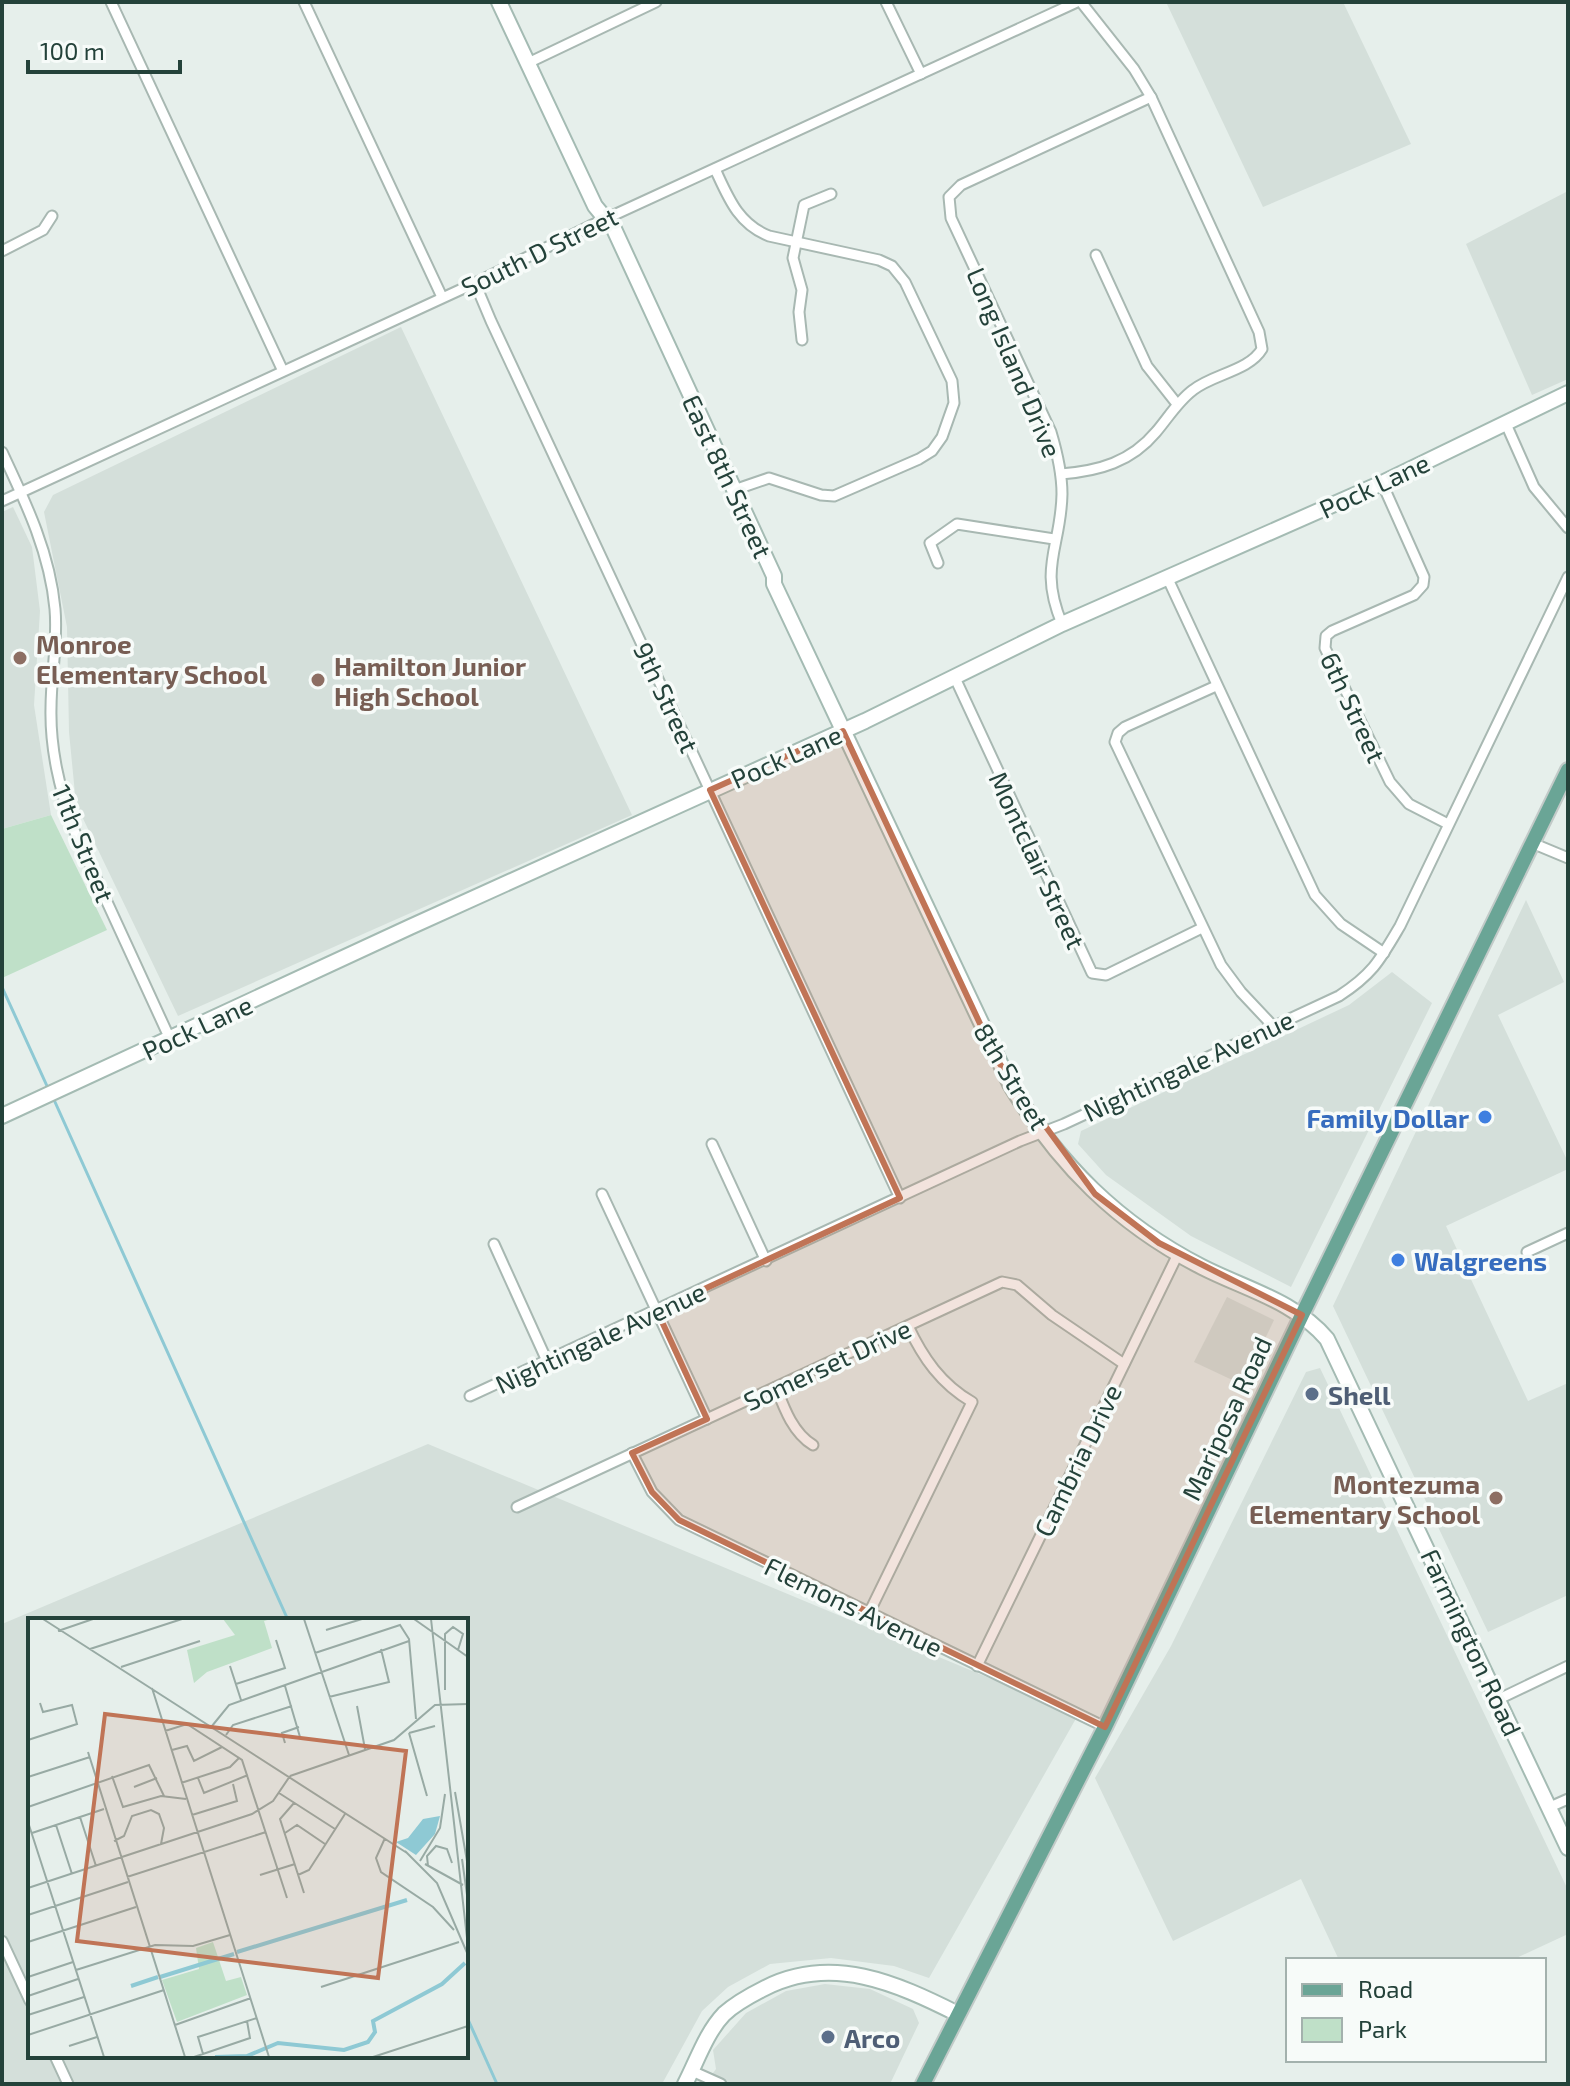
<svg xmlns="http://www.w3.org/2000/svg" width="1570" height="2086" font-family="'Exo 2',sans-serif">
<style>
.built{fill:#d4dfda;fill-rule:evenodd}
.green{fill:#bfe0c8}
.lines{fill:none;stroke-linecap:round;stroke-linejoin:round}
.stream{stroke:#8ec9d4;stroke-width:3}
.street-casing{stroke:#a8b8b2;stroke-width:13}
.secondary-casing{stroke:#a4bbb3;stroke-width:18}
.primary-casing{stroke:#c2cac8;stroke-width:18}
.street{stroke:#fff;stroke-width:9}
.secondary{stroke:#fff;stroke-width:14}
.primary{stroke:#6aa596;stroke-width:14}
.marked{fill:#c07456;fill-opacity:0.2;stroke:#c07456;stroke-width:6;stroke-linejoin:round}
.education-dot{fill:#8d6e63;stroke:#f7fbf9;stroke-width:3}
.shop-dot{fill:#3f7fe0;stroke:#f7fbf9;stroke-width:3}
.service-dot{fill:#5c6f8a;stroke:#f7fbf9;stroke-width:3}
.labels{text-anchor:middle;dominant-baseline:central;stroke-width:7;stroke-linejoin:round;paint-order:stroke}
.street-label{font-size:26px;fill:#24423a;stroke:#f7fbf9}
.education-label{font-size:26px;font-weight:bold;fill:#785e54;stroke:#f7fbf9;text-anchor:start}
.shop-label{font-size:26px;font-weight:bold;fill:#366cbe;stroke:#f7fbf9;text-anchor:end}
.service-label{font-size:26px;font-weight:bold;fill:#4e5e75;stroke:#f7fbf9;text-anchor:start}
.inset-river{fill:none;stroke:#8ec9d4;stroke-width:4}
.inset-road{fill:none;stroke:#98aaa4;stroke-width:2}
.view{fill:#c07456;fill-opacity:0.15;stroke:#c07456;stroke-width:4}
.inset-edge{fill:none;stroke:#24423a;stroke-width:4}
</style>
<rect width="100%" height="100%" fill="#e6efeb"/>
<g class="built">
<path d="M 1166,2 L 1343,2 L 1411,144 L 1263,207 Z"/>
<path d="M 1568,191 L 1568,379 L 1532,395 L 1466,244 Z"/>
<path d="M 401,327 L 632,815 L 178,1016 L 76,804 L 69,732 L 67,627 L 44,512 L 53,495 Z"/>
<path d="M 13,507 L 32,547 L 40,611 L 34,705 L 51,815 L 2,829 L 2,512 Z"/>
<path d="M 1526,900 L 1564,982 L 1498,1015 L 1568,1162 L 1568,1169 L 1446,1226 L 1528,1401 L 1568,1383 L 1568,1595 L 1488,1632 L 1333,1306 Z"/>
<path d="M 1392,972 L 1432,1003 L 1291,1287 L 1191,1236 L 1106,1175 L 1078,1144 L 1081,1131 L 1349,1005 Z"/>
<path d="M 1227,1297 L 1274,1320 L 1243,1385 L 1194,1362 Z"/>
<path d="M 1320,1368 L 1568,1890 L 1568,1934 L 1512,1960 L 1339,1960 L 1301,1879 L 1173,1941 L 1095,1778 L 1171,1646 L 1306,1372 Z"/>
<path d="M 428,1444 L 1078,1715 L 929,1978 L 894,1966 L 831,1958 L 770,1964 L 728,1987 L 702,2011 L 662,2084 L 2,2084 L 2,1624 ZM 30,1620 L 466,1620 L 466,2056 L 30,2056 Z"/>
<path d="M 825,1984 L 870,1989 L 913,2009 L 919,2023 L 890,2084 L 705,2084 L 716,2069 L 713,2050 L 746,2013 L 786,1991 Z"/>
</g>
<path class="green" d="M 51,815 L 107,930 L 2,978 L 2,829 Z"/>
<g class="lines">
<g class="stream">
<path d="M 2,987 L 47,1086"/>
<path d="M 55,1102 L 288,1620"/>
<path d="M 466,2015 L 497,2084"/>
</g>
<defs>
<g id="street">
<path d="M 111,2 L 282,369"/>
<path d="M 304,2 L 442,297"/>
<path d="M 886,2 L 921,74"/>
<path d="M 528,63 L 656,2"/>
<path d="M 715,169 C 728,197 738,224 769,236 L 879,260 L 892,266 L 905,282 L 952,381 L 954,403 L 942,437 L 932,451 L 919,459 L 834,496 L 821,495 L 769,478 L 734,490"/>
<path d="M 2,251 L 43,230 L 52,216"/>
<path d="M 1096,255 L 1147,366 L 1177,404"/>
<path d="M 475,283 L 491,321 C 627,613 762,906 900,1198"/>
<path d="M 802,340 L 799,312 L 802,290 L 793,258 L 804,205 L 831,194"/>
<path d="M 1506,424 L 1534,487 L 1568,528"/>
<path d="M 2,452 C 26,503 50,553 55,609 C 58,642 51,675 51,708 C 50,750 60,789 73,828 L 170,1039"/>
<path d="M 1061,474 C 1099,471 1131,462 1156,432 C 1168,418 1178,401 1193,390 C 1213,374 1249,371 1262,349 L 1259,332 L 1151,97 L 1134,69 L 1081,2"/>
<path d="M 1382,483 L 1424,577 L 1423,585 L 1414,595 L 1332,631 L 1326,636 L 1325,648 L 1390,782 L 1409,804 L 1448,824"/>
<path d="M 2,501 L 475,283 L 590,226 L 1077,2"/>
<path d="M 938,563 L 930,543 L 957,524 L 1054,539"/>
<path d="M 1167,577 L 1315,895 L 1341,924 L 1384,953"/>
<path d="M 1062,624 C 1038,566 1061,548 1062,494 C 1062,472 1057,452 1051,432 L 951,218 L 949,197 L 961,185 L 1151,97"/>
<path d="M 955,678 L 1092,973 L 1106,975 L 1202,928"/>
<path d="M 1216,686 L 1125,727 L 1118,733 L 1115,742 L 1221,965 L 1241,992 L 1273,1026"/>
<path d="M 1532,843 L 1568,858"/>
<path d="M 712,1144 L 766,1261"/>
<path d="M 602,1194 L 707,1419"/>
<path d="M 494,1244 L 547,1361"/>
<path d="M 1527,1252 L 1568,1233"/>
<path d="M 776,1387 C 784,1408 793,1433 813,1445"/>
<path d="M 470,1396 L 1020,1141 L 1064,1124 L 1339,996 C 1373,974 1380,960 1400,926 L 1568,577"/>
<path d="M 632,1453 L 652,1492 L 679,1520 L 1105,1727"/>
<path d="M 517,1507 L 1002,1282 L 1017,1285 L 1052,1315 L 1124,1364"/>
<path d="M 869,1613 L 972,1402 C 941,1384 923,1358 908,1326"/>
<path d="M 977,1666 L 1178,1254"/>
<path d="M 1499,1699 L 1568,1666"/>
<path d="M 1550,1807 L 1568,1799"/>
<path d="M 2,1941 L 30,2001"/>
<path d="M 55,2056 L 68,2084"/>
<path d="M 692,2071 L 721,2084"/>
</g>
<g id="secondary">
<path d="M 499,2 L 595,206 L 614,229 L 774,576 L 774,584 L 1010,1084 C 1058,1164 1118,1224 1202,1267 C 1245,1289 1295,1301 1327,1339 L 1568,1848"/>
<path d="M 2,1116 L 410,927 L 865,721 L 1062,624 L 1382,483 L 1568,393"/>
<path d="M 685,2084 C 697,2061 706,2033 724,2014 C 736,2003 751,1995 765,1988 C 832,1954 896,1983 958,2014"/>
</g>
<path id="primary" d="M 923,2084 L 1105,1727 L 1302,1315 L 1568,770"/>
</defs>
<use href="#street" class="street-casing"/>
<use href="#secondary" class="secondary-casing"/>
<use href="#primary" class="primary-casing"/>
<use href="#street" class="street"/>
<use href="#secondary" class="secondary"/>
<use href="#primary" class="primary"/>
</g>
<path class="marked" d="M 843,731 L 997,1060 L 1095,1194 L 1159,1243 L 1302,1315 L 1105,1727 L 679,1520 L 652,1492 L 632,1453 L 707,1419 L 657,1311 L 900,1198 L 710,790 Z"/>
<g class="education-dot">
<circle cx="20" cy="658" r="8"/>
<circle cx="318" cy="680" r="8"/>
<circle cx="1496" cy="1498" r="8"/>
</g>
<g class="shop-dot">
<circle cx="1485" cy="1117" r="8"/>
<circle cx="1398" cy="1260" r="8"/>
</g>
<g class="service-dot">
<circle cx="1312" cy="1394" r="8"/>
<circle cx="828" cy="2037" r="8"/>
</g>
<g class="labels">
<g class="street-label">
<text transform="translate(539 251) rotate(-26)">South D Street</text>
<text transform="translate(1015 362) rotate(67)">Long Island Drive</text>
<text transform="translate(728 476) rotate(65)">East 8th Street</text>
<text transform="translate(1374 485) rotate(-25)">Pock Lane</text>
<text transform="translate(667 697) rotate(65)">9th Street</text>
<text transform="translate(1354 707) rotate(65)">6th Street</text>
<text transform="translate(786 756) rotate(-24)">Pock Lane</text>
<text transform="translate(84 843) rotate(68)">11th Street</text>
<text transform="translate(1038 860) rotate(65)">Montclair Street</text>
<text transform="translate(197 1027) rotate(-25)">Pock Lane</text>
<text transform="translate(1188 1065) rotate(-25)">Nightingale Avenue</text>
<text transform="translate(1012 1076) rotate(59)">8th Street</text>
<text transform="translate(600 1337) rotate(-25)">Nightingale Avenue</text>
<text transform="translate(827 1364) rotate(-25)">Somerset Drive</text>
<text transform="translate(1226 1418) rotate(-65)">Mariposa Road</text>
<text transform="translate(1077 1460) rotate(-64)">Cambria Drive</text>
<text transform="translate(854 1606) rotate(26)">Flemons Avenue</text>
<text transform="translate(1472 1642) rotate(65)">Farmington Road</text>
</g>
<g class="education-label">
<text x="36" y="643">Monroe<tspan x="36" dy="30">Elementary School</tspan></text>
<text x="334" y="665">Hamilton Junior<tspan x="334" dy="30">High School</tspan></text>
<text x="1480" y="1483" text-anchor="end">Montezuma<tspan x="1480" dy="30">Elementary School</tspan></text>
</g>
<g class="shop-label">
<text x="1469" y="1117">Family Dollar</text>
<text x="1414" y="1260" text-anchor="start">Walgreens</text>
</g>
<g class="service-label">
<text x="1328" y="1394">Shell</text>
<text x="844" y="2037">Arco</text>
</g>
</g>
<g transform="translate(28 1618)">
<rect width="440" height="440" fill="#e6efeb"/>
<path d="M 195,1 L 243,1 L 236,3 L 244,30 L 179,54 L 166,65 L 159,32 L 207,17 ZM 185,324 L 198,363 L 213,359 L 219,377 L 149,404 L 134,362 L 171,351 L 168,330 Z" fill="#bfe0c8"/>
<path d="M 412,198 L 407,216 L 388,237 L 368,224 L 380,220 L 395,201 Z" fill="#8ec9d4"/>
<path class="inset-river" d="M 209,334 L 379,282M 132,359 L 206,336M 103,368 L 130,359M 187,439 L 219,438 L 250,425 L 316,432 L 340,424 L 347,414 L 345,403 L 414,366 L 437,345"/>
<path class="inset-road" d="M 15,1 L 379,235M 276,1 L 321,137M 386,1 L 440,39M 403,1 L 440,329M 298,12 L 334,1M 30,13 L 65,1M 62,31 L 154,1M 287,35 L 372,7 L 381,21 L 388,101M 202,48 L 213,82M 93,49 L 172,23M 208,66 L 257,50 L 248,22M 257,68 L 272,119M 124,70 L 241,439M 417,72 L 417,16 L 425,9 L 435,16 L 430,32M 301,79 L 361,64 L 353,31M 329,88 L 337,131M 184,108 L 201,87 L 381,23M 137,113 L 159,106 L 214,142 L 259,280M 381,115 L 399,178M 381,115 L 407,108M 198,117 L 205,107 L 264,88M 0,122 L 49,106 L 44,87 L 15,94 L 12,85M 257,125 L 254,115 L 271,109M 144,132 L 159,128 L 166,143 L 194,129M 60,134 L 157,439M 84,158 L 95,189 L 133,178 L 158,181M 262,158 L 366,122 L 407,87 L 440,86M 0,159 L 62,139M 170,160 L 176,175 L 220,157M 153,165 L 202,149 L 211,140M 106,169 L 129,160M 427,174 L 440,249M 251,175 L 307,211M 266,185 L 252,201 L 276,275M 0,189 L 121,147 L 136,178M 164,197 L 209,183 L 205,166M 52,199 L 68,248M 0,204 L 76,439M 28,207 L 44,256M 4,215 L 76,191M 257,215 L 269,207 L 297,226M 357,220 L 348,240 L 353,254 L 405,289 L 426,312M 86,223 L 96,218 L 104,198 L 123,192 L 131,196 L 136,210 L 133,226M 377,233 L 409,265 L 440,337M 434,241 L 440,284M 392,243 L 412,210 L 417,176M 397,246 L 435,267M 400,248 L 399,238 L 408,228 L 419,231 L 424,245M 232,257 L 267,246M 270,257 L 281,252 L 317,196M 99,259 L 238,214M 0,270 L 224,196 L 245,183 L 262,158M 0,297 L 100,264M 0,324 L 108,289M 48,352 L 127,327 L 165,328 L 202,317M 0,359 L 45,344M 293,369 L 431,324M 0,378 L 50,361M 0,397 L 56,379M 147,407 L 223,380M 0,417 L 136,372M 41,428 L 69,419M 175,436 L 170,419 L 229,400M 166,439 L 222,420 L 219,403M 345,439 L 440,408"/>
<path class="view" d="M 77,96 L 378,133 L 350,360 L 49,323 Z"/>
<rect width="440" height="440" class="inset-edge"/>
</g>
<rect width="1570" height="2086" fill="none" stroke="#24423a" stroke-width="8"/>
<rect x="1286" y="1958" width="260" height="104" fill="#f7fbf9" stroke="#a3b1ad" stroke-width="2"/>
<rect x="1302" y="1984" width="40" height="12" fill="#6aa596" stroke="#a3b1ad" stroke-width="2"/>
<text x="1358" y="1998" font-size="24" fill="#24423a">Road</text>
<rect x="1302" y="2018" width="40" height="24" fill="#bfe0c8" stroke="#a3b1ad" stroke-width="2"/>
<text x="1358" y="2038" font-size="24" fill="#24423a">Park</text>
<path d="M28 60v12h152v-12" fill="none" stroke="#24423a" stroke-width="4"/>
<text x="40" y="60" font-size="24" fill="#24423a" stroke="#f7fbf9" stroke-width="6" paint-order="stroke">100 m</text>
</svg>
